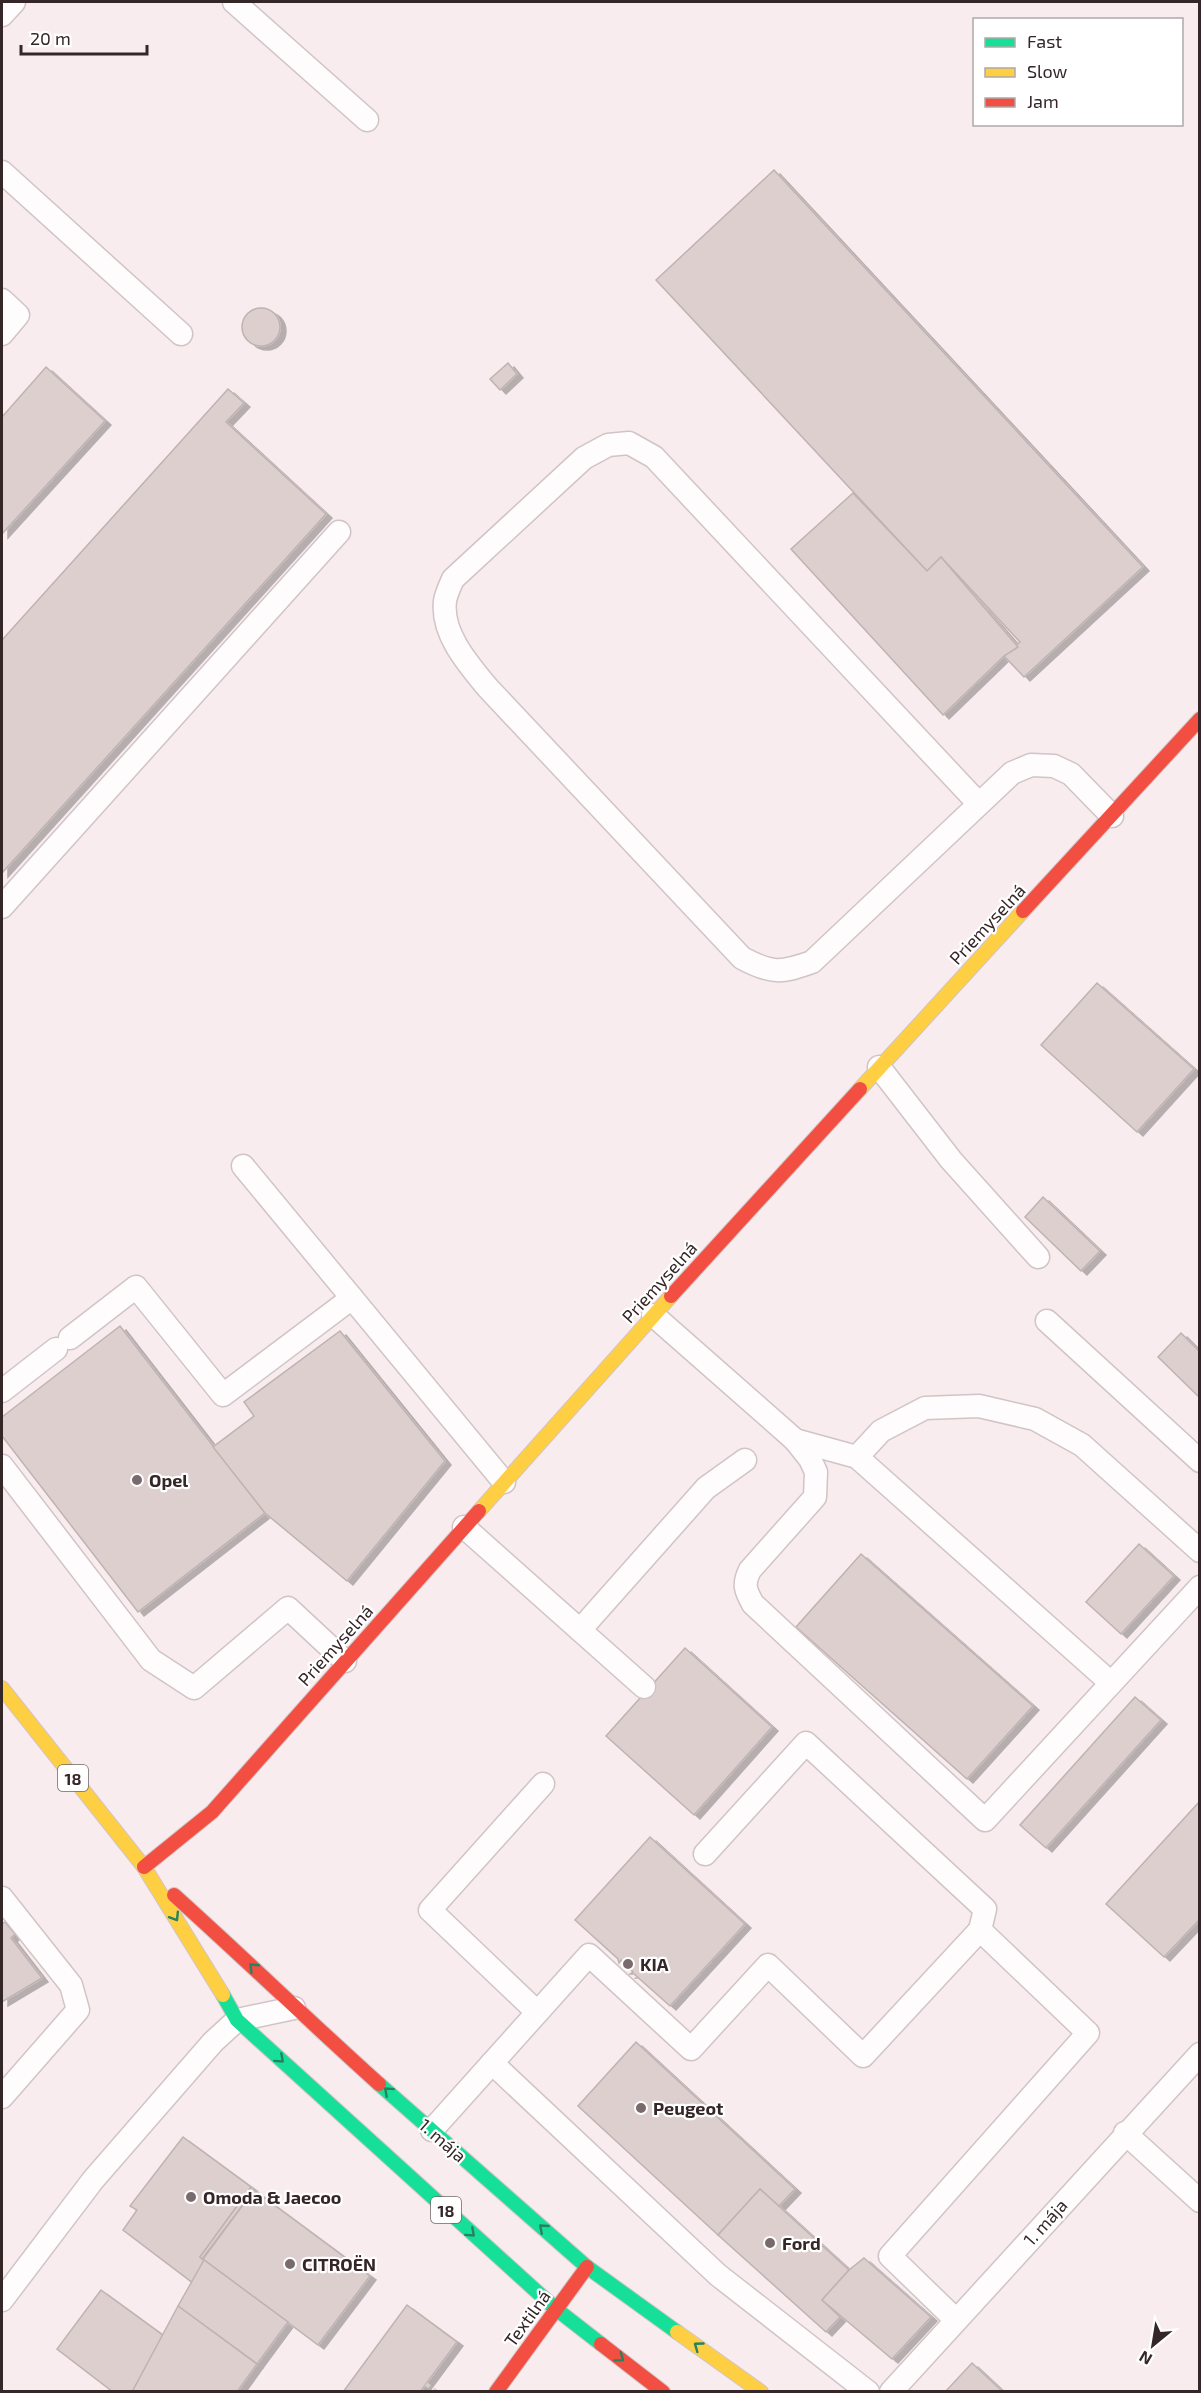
<svg xmlns="http://www.w3.org/2000/svg" width="1201" height="2393" font-family="'Exo 2',sans-serif">
<style>
.building{fill:#dccfce;stroke:#bfb3b2;stroke-width:1.5;filter:url(#shadow)}
.lines{fill:none;stroke-linecap:round;stroke-linejoin:round}
.lane-casing{stroke:#d1c4c6;stroke-width:25}
.fast-casing{stroke:#d1c4c6;stroke-width:16}
.slow-casing{stroke:#d1c4c6;stroke-width:16}
.jam-casing{stroke:#d1c4c6;stroke-width:16}
.path{stroke:#d4cfcf;stroke-width:4;stroke-dasharray:4.5 4.5;stroke-linecap:butt}
.lane{stroke:#fefcfc;stroke-width:22}
.fast{stroke:#16e098;stroke-width:14}
.slow{stroke:#ffcf43;stroke-width:14}
.jam{stroke:#f24e42;stroke-width:14}
.oneway{stroke:#268360}
.poi-dot{fill:#796b6d;stroke:#fff;stroke-width:2}
.labels{text-anchor:middle;dominant-baseline:central;stroke-width:4.5;stroke-linejoin:round;paint-order:stroke}
.shield{fill:#fff;stroke:#726768;stroke-width:1.5}
.shield-label{font-size:16px;font-weight:bold;fill:#352628}
.street-label{font-size:18px;fill:#352628;stroke:#fff}
.poi-label{font-size:18px;font-weight:bold;fill:#352628;stroke:#fff;text-anchor:start}
</style>
<defs>
<filter id="shadow"><feDropShadow dx="6" dy="4" stdDeviation="0" flood-color="#0004"/></filter>
</defs>
<rect width="100%" height="100%" fill="#f8ecee"/>
<g class="building">
<path d="M 774,170 L 1143,567 L 1024,677 L 1004,656 L 1020,642 L 941,557 L 927,571 L 656,280 Z"/>
<circle cx="261" cy="327" r="19"/>
<path d="M 508,363 L 517,374 L 500,390 L 490,379 Z"/>
<path d="M 46,367 L 105,421 L 2,534 L 2,417 Z"/>
<path d="M 228,389 L 244,403 L 226,422 L 326,514 L 2,873 L 2,640 Z"/>
<path d="M 853,493 L 927,571 L 941,557 L 1018,647 L 1004,656 L 943,715 L 791,549 Z"/>
<path d="M 1097,983 L 1194,1069 L 1137,1132 L 1041,1045 Z"/>
<path d="M 1043,1197 L 1100,1251 L 1081,1271 L 1025,1217 Z"/>
<path d="M 120,1326 L 265,1513 L 138,1612 L 2,1436 L 2,1417 Z"/>
<path d="M 340,1331 L 445,1461 L 347,1581 L 265,1513 L 213,1447 L 254,1416 L 244,1402 Z"/>
<path d="M 1181,1333 L 1200,1352 L 1200,1398 L 1158,1357 Z"/>
<path d="M 1139,1544 L 1174,1576 L 1121,1634 L 1086,1602 Z"/>
<path d="M 861,1554 L 1033,1706 L 967,1779 L 796,1627 Z"/>
<path d="M 685,1648 L 772,1727 L 694,1815 L 606,1736 Z"/>
<path d="M 1135,1697 L 1161,1720 L 1046,1848 L 1020,1825 Z"/>
<path d="M 1200,1801 L 1200,1919 L 1164,1957 L 1106,1904 Z"/>
<path d="M 650,1837 L 745,1924 L 670,2006 L 634,1974 L 630,1974 L 633,1972 L 621,1960 L 619,1963 L 618,1959 L 575,1920 Z"/>
<path d="M 5,1922 L 15,1934 L 11,1938 L 42,1978 L 2,2002 L 2,1924 Z"/>
<path d="M 636,2042 L 795,2189 L 779,2206 L 760,2189 L 718,2235 L 578,2106 Z"/>
<path d="M 183,2137 L 251,2187 L 200,2257 L 204,2260 L 193,2283 L 123,2230 L 137,2210 L 130,2206 Z"/>
<path d="M 251,2187 L 254,2190 L 202,2259 L 200,2257 Z"/>
<path d="M 760,2189 L 849,2270 L 822,2300 L 840,2317 L 826,2332 L 718,2235 Z"/>
<path d="M 254,2190 L 370,2276 L 318,2345 L 203,2259 Z"/>
<path d="M 864,2258 L 931,2317 L 892,2359 L 822,2300 L 849,2270 Z"/>
<path d="M 204,2260 L 288,2322 L 257,2364 L 178,2306 Z"/>
<path d="M 101,2290 L 164,2336 L 132,2392 L 113,2392 L 57,2349 Z"/>
<path d="M 407,2305 L 457,2342 L 420,2392 L 343,2392 Z"/>
<path d="M 178,2306 L 257,2364 L 237,2392 L 132,2392 Z"/>
<path d="M 972,2363 L 1003,2392 L 945,2392 Z"/>
</g>
<g class="lines">
<defs>
<g id="lane">
<path d="M 234,2 L 367,120"/>
<path d="M 2,15 L 14,2"/>
<path d="M 2,172 L 181,334"/>
<path d="M 2,300 L 18,315 L 2,334"/>
<path d="M 979,804 L 654,457 L 629,443 L 608,445 L 584,458 L 453,579 C 450,586 446,594 445,601 C 441,634 469,665 488,688 L 742,958 C 772,974 781,973 812,962 L 1012,773 L 1031,765 L 1054,766 L 1071,774 L 1112,816"/>
<path d="M 2,907 L 339,532"/>
<path d="M 879,1067 L 951,1160 L 1038,1257"/>
<path d="M 243,1166 L 504,1482"/>
<path d="M 653,1315 L 795,1440 L 857,1457 L 1111,1683"/>
<path d="M 1047,1321 L 1200,1461"/>
<path d="M 70,1338 L 136,1287 L 223,1395 L 352,1298"/>
<path d="M 2,1391 L 56,1349"/>
<path d="M 795,1440 L 810,1459 L 816,1472 L 815,1497 L 750,1570 C 743,1584 745,1590 753,1604 L 985,1820 L 1200,1587"/>
<path d="M 857,1457 L 881,1431 L 925,1408 L 979,1406 L 1035,1419 L 1082,1445 L 1200,1551"/>
<path d="M 2,1466 L 151,1660 L 194,1688 L 288,1608 L 345,1661"/>
<path d="M 464,1527 L 644,1687"/>
<path d="M 580,1630 L 706,1488 L 745,1460"/>
<path d="M 705,1854 L 806,1743 L 985,1909 L 980,1930"/>
<path d="M 2,1898 L 71,1985 L 78,2010 L 2,2097"/>
<path d="M 537,2012 L 430,1910 L 543,1784"/>
<path d="M 492,2063 L 718,2275 L 868,2392"/>
<path d="M 432,2130 L 589,1955 L 691,2049 L 768,1965 L 863,2056 L 980,1930 L 1088,2033 L 890,2256 L 956,2320"/>
<path d="M 1125,2133 L 1200,2201"/>
<path d="M 2,2300 L 93,2180 L 213,2042 L 237,2020 L 294,2008"/>
<path d="M 891,2392 L 1200,2054"/>
</g>
<g id="fast">
<path d="M 223,1995 L 237,2020 L 556,2309 L 601,2344"/>
<path d="M 379,2084 L 587,2267 L 677,2332"/>
</g>
<g id="slow">
<path d="M 860,1089 L 1023,911"/>
<path d="M 479,1511 L 671,1296"/>
<path d="M 2,1688 L 144,1867 L 223,1995"/>
<path d="M 677,2332 L 761,2392"/>
</g>
<g id="jam">
<path d="M 1023,911 L 1200,719"/>
<path d="M 671,1296 L 860,1089"/>
<path d="M 144,1867 L 212,1812 L 479,1511"/>
<path d="M 174,1895 C 243,1957 310,2022 379,2084"/>
<path d="M 601,2344 L 663,2392"/>
<path d="M 496,2392 L 587,2267"/>
</g>
</defs>
<use href="#lane" class="lane-casing"/>
<use href="#fast" class="fast-casing"/>
<use href="#slow" class="slow-casing"/>
<use href="#jam" class="jam-casing"/>
<path class="path" d="M 426,2384 L 437,2392"/>
<use href="#lane" class="lane"/>
<use href="#fast" class="fast"/>
<use href="#slow" class="slow"/>
<use href="#jam" class="jam"/>
</g>
<defs><path id="oneway-chevron" d="M-2-3.5L2.5 0L-2 3.5" fill="none" stroke-width="1.6" stroke-linecap="round" stroke-linejoin="round" transform="scale(1.5)"/></defs>
<g class="oneway">
<use href="#oneway-chevron" transform="translate(175 1917) rotate(58)"/>
<use href="#oneway-chevron" transform="translate(253 1967) rotate(-136)"/>
<use href="#oneway-chevron" transform="translate(280 2059) rotate(42)"/>
<use href="#oneway-chevron" transform="translate(388 2091) rotate(-138)"/>
<use href="#oneway-chevron" transform="translate(543 2228) rotate(-139)"/>
<use href="#oneway-chevron" transform="translate(471 2233) rotate(42)"/>
<use href="#oneway-chevron" transform="translate(698 2346) rotate(-144)"/>
<use href="#oneway-chevron" transform="translate(620 2358) rotate(37)"/>
</g>
<g class="poi-dot">
<circle cx="137" cy="1480" r="6"/>
<circle cx="628" cy="1964" r="6"/>
<circle cx="641" cy="2108" r="6"/>
<circle cx="191" cy="2197" r="6"/>
<circle cx="770" cy="2243" r="6"/>
<circle cx="290" cy="2264" r="6"/>
</g>
<g class="labels">
<g class="shield">
<rect x="58" y="1765" width="30" height="26" rx="4.5"/>
<rect x="431" y="2197" width="30" height="26" rx="4.5"/>
</g>
<g class="shield-label">
<text x="73" y="1778">18</text>
<text x="446" y="2210">18</text>
</g>
<g class="street-label">
<text transform="translate(987 924) rotate(-47)">Priemyselná</text>
<text transform="translate(659 1282) rotate(-48)">Priemyselná</text>
<text transform="translate(335 1645) rotate(-48)">Priemyselná</text>
<text transform="translate(443 2140) rotate(41)">1. mája</text>
<text transform="translate(1045 2222) rotate(-48)">1. mája</text>
<text transform="translate(527 2318) rotate(-54)">Textilná</text>
</g>
<g class="poi-label">
<text x="149" y="1480">Opel</text>
<text x="640" y="1964">KIA</text>
<text x="653" y="2108">Peugeot</text>
<text x="203" y="2197">Omoda &amp; Jaecoo</text>
<text x="782" y="2243">Ford</text>
<text x="302" y="2264">CITROËN</text>
</g>
</g>
<rect width="1201" height="2393" fill="none" stroke="#352628" stroke-width="6"/>
<rect x="973" y="18" width="210" height="108" fill="#ffffff" stroke="#aea8a9" stroke-width="1.5"/>
<rect x="985" y="38" width="30" height="9" fill="#16e098" stroke="#aea8a9" stroke-width="1.5"/>
<text x="1027" y="48" font-size="18" fill="#352628">Fast</text>
<rect x="985" y="68" width="30" height="9" fill="#ffcf43" stroke="#aea8a9" stroke-width="1.5"/>
<text x="1027" y="78" font-size="18" fill="#352628">Slow</text>
<rect x="985" y="98" width="30" height="9" fill="#f24e42" stroke="#aea8a9" stroke-width="1.5"/>
<text x="1027" y="108" font-size="18" fill="#352628">Jam</text>
<g transform="translate(1153 2345) rotate(210)" stroke="#ffffff" stroke-width="4.5" paint-order="stroke">
<path d="M0-4.5L10 22L0 15L-10 22Z" fill="#352628"/>
<text y="-9" font-size="16" font-weight="bold" text-anchor="middle" fill="#352628">N</text>
</g>
<path d="M21 45v9h126v-9" fill="none" stroke="#352628" stroke-width="3"/>
<text x="30" y="45" font-size="18" fill="#352628" stroke="#ffffff" stroke-width="4.5" paint-order="stroke">20 m</text>
</svg>
